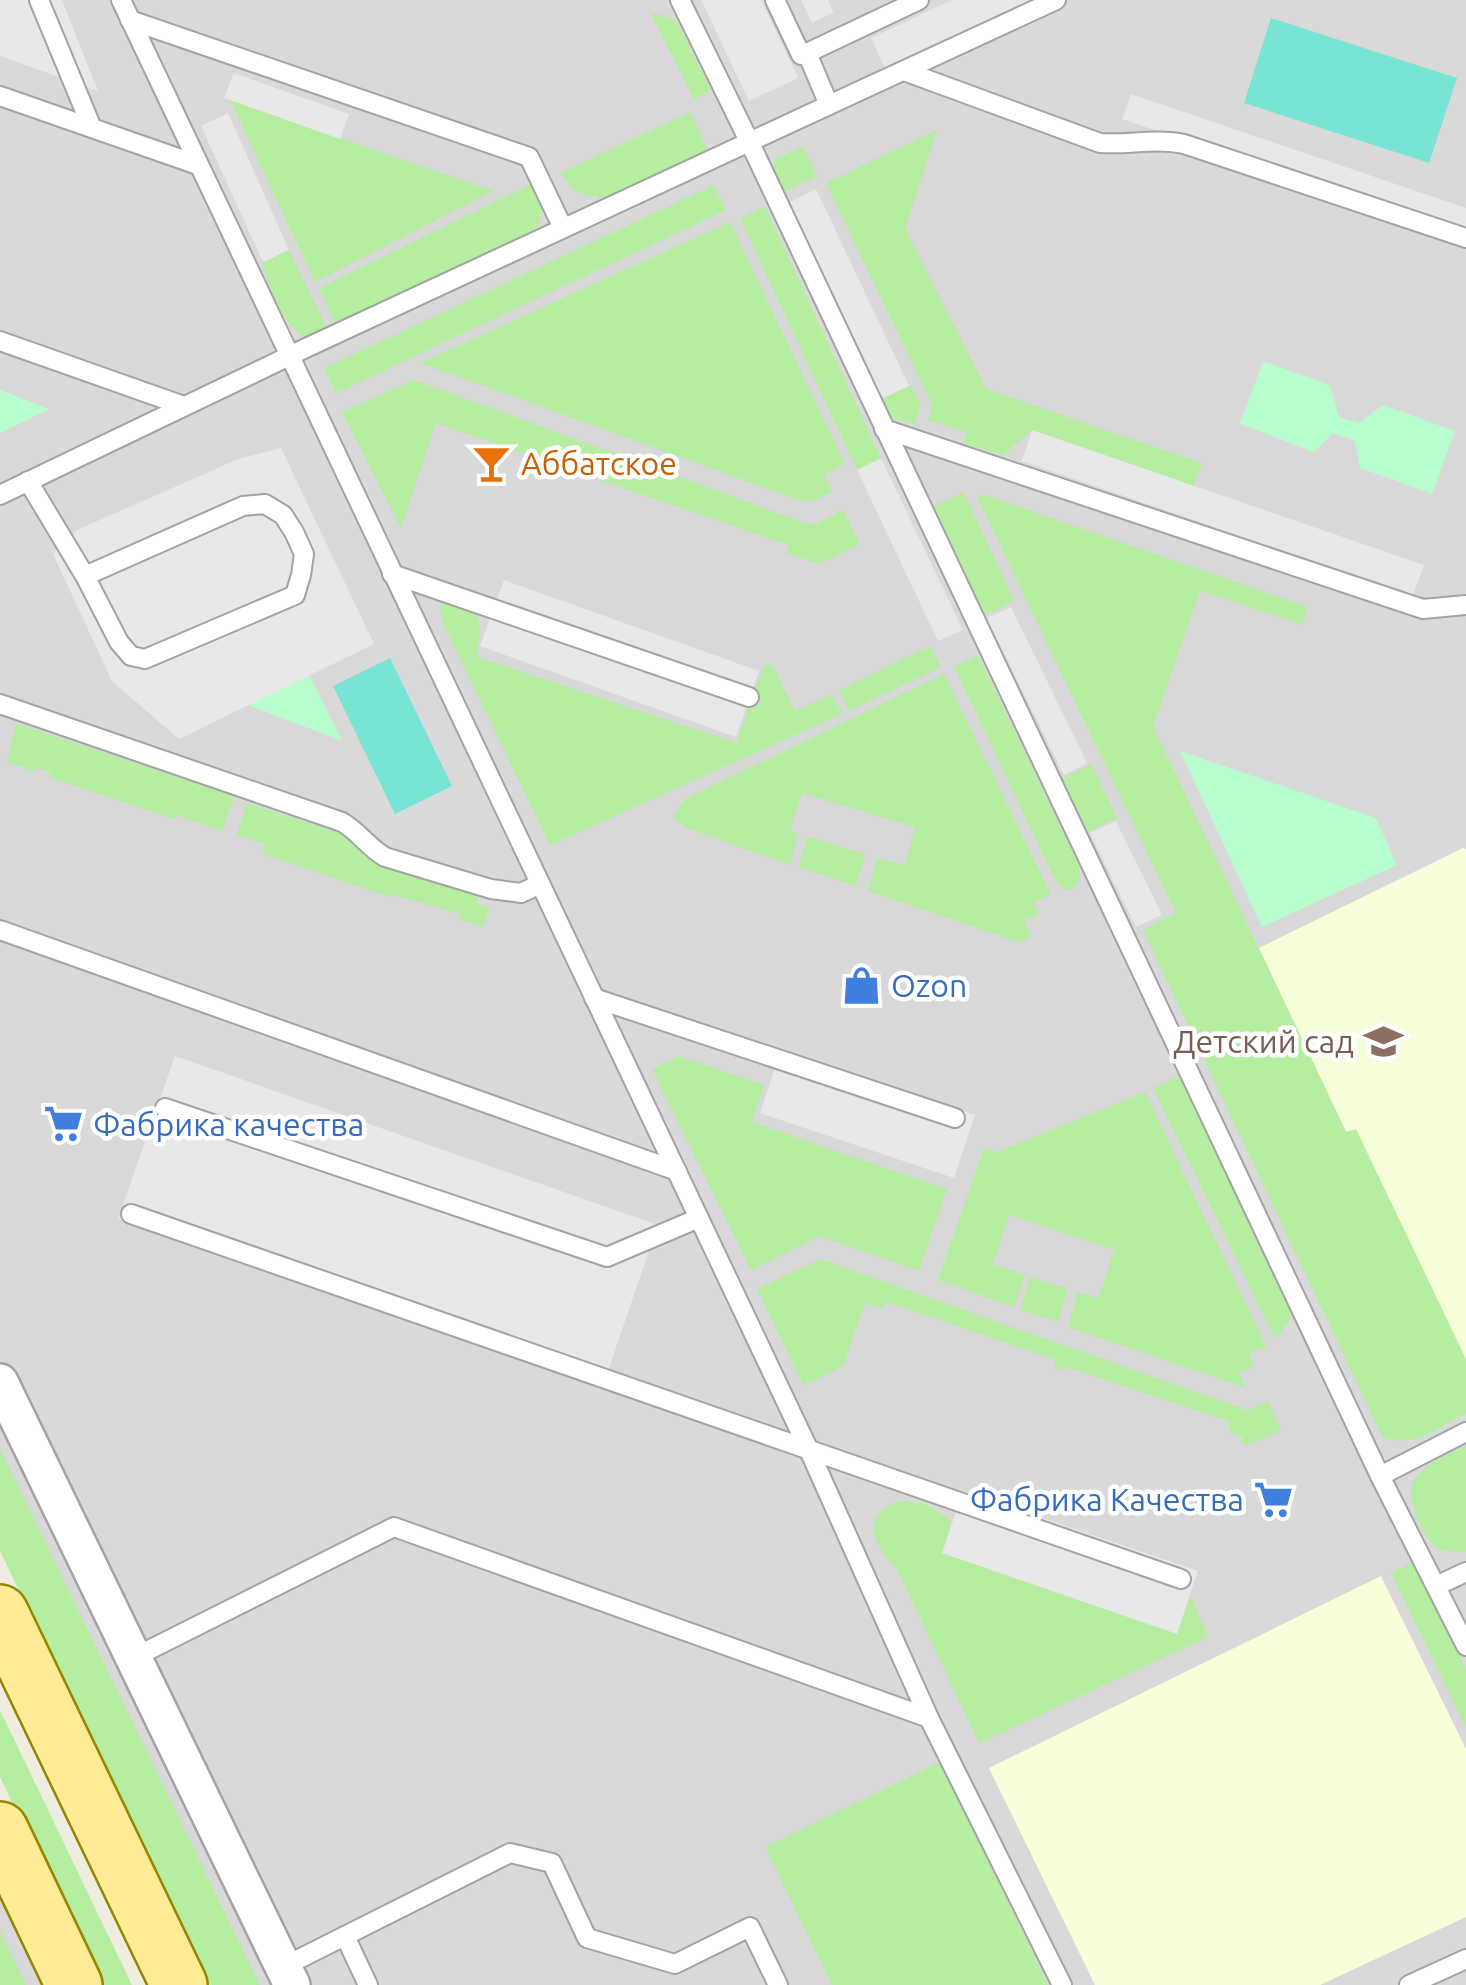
<svg xmlns="http://www.w3.org/2000/svg" width="1466" height="1985" font-family="Ubuntu,sans-serif">
<style>
.residential{fill:#dad9d9}
.education{fill:#f6ffd9}
.grass{fill:#b5eda1}
.park{fill:#b8fdce}
.pitch{fill:#77e4d4}
.parking{fill:#e8e8e8}
.lines{fill:none;stroke-linecap:round;stroke-linejoin:round}
.service-casing{stroke:#a3a3a3;stroke-width:22}
.minor-casing{stroke:#a3a3a3;stroke-width:40}
.primary-casing{stroke:#948600;stroke-width:60}
.service{stroke:#fff;stroke-width:18}
.minor{stroke:#fff;stroke-width:35}
.primary{stroke:#ffea95;stroke-width:55}
.labels{text-anchor:middle;dominant-baseline:central;stroke-width:9;stroke-linejoin:round;paint-order:stroke}
.food-label{font-size:32px;fill:#c56008;stroke:#fff;text-anchor:start}
.shop-label{font-size:32px;fill:#366cbe;stroke:#fff;text-anchor:start}
.education-label{font-size:32px;fill:#785e54;stroke:#fff;text-anchor:end}
</style>
<rect width="100%" height="100%" fill="#eeede0"/>
<g class="residential">
<path d="M 0,0 L 1466,0 L 1466,1985 L 250,1985 L 0,1470 Z"/>
<path d="M 0,1900 L 41,1985 L 0,1985 Z"/>
</g>
<g class="education">
<path d="M 1463,848 L 1466,849 L 1466,1385 L 1259,948 Z"/>
<path d="M 1381,1576 L 1466,1749 L 1466,1917 L 1320,1985 L 1095,1985 L 989,1768 Z"/>
</g>
<g class="grass">
<path d="M 650,12 L 676,20 L 711,90 L 694,99 Z"/>
<path d="M 230,100 L 493,191 L 315,282 Z"/>
<path d="M 690,112 L 709,153 L 608,198 L 585,195 L 574,190 L 560,173 Z"/>
<path d="M 937,130 L 905,229 L 986,389 L 1202,463 L 1193,486 L 1032,430 L 1003,455 L 963,443 L 966,432 L 928,420 L 932,405 L 826,183 Z"/>
<path d="M 803,146 L 817,176 L 783,192 C 778,181 769,170 776,159 Z"/>
<path d="M 536,182 C 544,209 547,221 524,240 L 337,328 L 319,288 Z"/>
<path d="M 714,185 L 726,210 L 336,393 L 324,368 Z"/>
<path d="M 765,206 L 881,458 L 857,470 L 740,218 Z"/>
<path d="M 730,222 L 845,464 L 824,474 L 832,492 L 812,501 L 801,501 L 420,363 Z"/>
<path d="M 289,250 L 328,330 C 321,334 314,339 305,337 C 287,332 265,280 263,262 Z"/>
<path d="M 414,380 L 808,524 L 816,524 L 843,510 L 860,544 L 819,564 L 787,553 L 788,545 L 436,423 L 401,528 L 342,412 Z"/>
<path d="M 911,385 L 921,405 L 914,425 L 890,417 L 881,399 Z"/>
<path d="M 964,492 L 1014,601 L 985,615 L 934,506 Z"/>
<path d="M 982,494 L 1308,607 L 1302,625 L 1200,591 L 1153,726 L 1346,1132 L 1356,1129 L 1466,1359 L 1466,1413 C 1436,1429 1418,1447 1383,1438 L 1143,930 L 1176,913 L 977,497 Z"/>
<path d="M 444,603 C 488,607 481,623 477,657 L 736,743 L 763,668 L 768,664 L 773,666 L 795,711 L 832,694 L 842,714 L 550,845 L 445,628 L 440,613 L 441,606 Z"/>
<path d="M 930,646 L 941,667 L 849,711 L 839,690 Z"/>
<path d="M 978,655 L 1079,866 C 1080,877 1081,884 1070,890 L 1063,889 L 1054,878 L 954,667 Z"/>
<path d="M 944,674 L 1051,894 L 1034,902 L 1039,914 L 1024,921 L 1031,937 L 1019,942 L 868,891 L 877,858 L 905,865 L 915,827 L 802,793 L 790,831 L 798,834 L 790,865 L 687,828 L 678,822 L 674,816 L 685,799 Z"/>
<path d="M 16,723 L 234,796 L 222,831 L 176,815 L 174,819 L 49,777 L 50,772 L 36,768 L 34,771 L 7,762 Z"/>
<path d="M 1092,764 L 1117,818 L 1088,832 L 1062,778 Z"/>
<path d="M 247,803 L 349,836 L 366,857 L 479,893 L 476,903 L 490,907 L 483,927 L 459,919 L 460,914 L 390,894 L 389,897 L 263,854 L 265,844 L 237,835 Z"/>
<path d="M 807,837 L 865,854 L 856,886 L 799,867 Z"/>
<path d="M 679,1056 L 764,1085 L 752,1122 L 947,1189 L 919,1271 L 819,1236 L 751,1270 L 652,1069 Z"/>
<path d="M 1179,1076 L 1289,1303 L 1289,1321 L 1275,1339 L 1153,1088 Z"/>
<path d="M 1145,1092 L 1266,1346 L 1249,1354 L 1254,1366 L 1239,1373 L 1246,1388 L 1068,1327 L 1078,1292 L 1099,1298 L 1114,1250 L 1009,1215 L 993,1264 L 1025,1275 L 1014,1307 L 938,1280 L 984,1148 L 997,1152 Z"/>
<path d="M 820,1259 L 1247,1410 L 1268,1401 L 1281,1431 L 1247,1445 L 1241,1443 L 1243,1437 L 1228,1432 L 1231,1422 L 1064,1366 L 1061,1371 L 1054,1368 L 1056,1360 L 886,1302 L 883,1309 L 865,1303 L 843,1366 L 803,1385 L 757,1289 Z"/>
<path d="M 1030,1277 L 1068,1289 L 1058,1322 L 1020,1310 Z"/>
<path d="M 1466,1446 L 1466,1552 C 1455,1552 1444,1553 1435,1546 C 1422,1537 1405,1496 1413,1482 C 1424,1463 1447,1455 1466,1446 Z"/>
<path d="M 0,1449 L 260,1985 L 210,1985 L 0,1551 Z"/>
<path d="M 900,1501 C 924,1501 932,1506 951,1521 L 943,1553 L 1177,1633 L 1190,1595 L 1208,1637 L 979,1743 L 897,1569 C 874,1547 858,1515 900,1501 Z"/>
<path d="M 1413,1562 L 1466,1670 L 1466,1728 L 1391,1573 Z"/>
<path d="M 0,1710 L 132,1985 L 100,1985 L 0,1777 Z"/>
<path d="M 940,1762 L 1048,1985 L 832,1985 L 765,1847 Z"/>
<path d="M 0,1931 L 26,1985 L 0,1985 Z"/>
</g>
<g class="park">
<path d="M 1263,361 L 1330,385 L 1339,417 L 1359,423 L 1383,405 L 1455,431 L 1432,494 L 1360,468 L 1355,441 L 1333,433 L 1314,452 L 1240,424 Z"/>
<path d="M 0,390 L 49,409 L 0,433 Z"/>
<path d="M 309,675 L 342,741 L 248,705 Z"/>
<path d="M 1180,751 L 1376,818 L 1397,865 L 1262,927 Z"/>
</g>
<g class="pitch">
<path d="M 1271,18 L 1457,78 L 1429,163 L 1244,103 Z"/>
<path d="M 390,658 L 452,786 L 395,814 L 333,686 Z"/>
</g>
<g class="parking">
<path d="M 0,0 L 62,0 L 98,91 L 0,56 Z"/>
<path d="M 701,0 L 761,0 L 798,78 L 749,101 Z"/>
<path d="M 801,0 L 828,0 L 834,12 L 812,23 Z"/>
<path d="M 952,0 L 1031,0 L 885,68 L 871,38 Z"/>
<path d="M 234,73 L 349,114 L 340,139 L 224,98 Z"/>
<path d="M 1131,94 L 1466,208 L 1466,235 L 1122,119 Z"/>
<path d="M 228,113 L 289,250 L 263,262 L 201,126 Z"/>
<path d="M 816,189 L 909,386 L 881,399 L 788,203 Z"/>
<path d="M 1032,430 L 1424,565 L 1413,595 L 1022,461 Z"/>
<path d="M 281,448 L 374,644 L 179,739 L 112,681 L 53,554 L 77,530 L 238,459 Z"/>
<path d="M 881,458 L 963,630 L 938,641 L 857,470 Z"/>
<path d="M 504,580 L 759,671 L 736,737 L 480,646 Z"/>
<path d="M 1011,607 L 1087,763 L 1064,775 L 987,618 Z"/>
<path d="M 1116,821 L 1162,915 L 1136,927 L 1090,833 Z"/>
<path d="M 781,1050 L 975,1115 L 954,1178 L 760,1113 Z"/>
<path d="M 175,1056 L 658,1225 L 602,1388 L 118,1219 Z"/>
<path d="M 963,1491 L 1198,1571 L 1177,1634 L 942,1553 Z"/>
</g>
<g class="lines">
<defs>
<g id="service">
<path d="M 39,0 L 92,128"/>
<path d="M 121,0 L 808,1448 L 929,1718 L 1062,1985"/>
<path d="M 680,0 L 749,141 L 1380,1476 L 1466,1646"/>
<path d="M 775,0 L 801,55 L 807,53"/>
<path d="M 130,20 L 529,157 L 563,228"/>
<path d="M 904,71 L 1100,143 C 1129,145 1156,138 1184,144 L 1466,238"/>
<path d="M 0,96 L 198,165"/>
<path d="M 829,105 L 1056,0"/>
<path d="M 0,341 L 184,406"/>
<path d="M 884,429 L 1423,609 L 1466,605"/>
<path d="M 28,481 L 85,576 L 119,642 L 131,656 L 145,659 L 295,595 L 301,575 L 304,554 L 294,532 L 283,515 L 265,504 L 243,506 L 85,576"/>
<path d="M 0,495 L 308,347 L 829,105 L 807,53 L 919,0"/>
<path d="M 392,574 L 749,697"/>
<path d="M 0,704 L 342,822 C 358,831 368,847 385,857 L 491,889 L 521,893 L 540,884"/>
<path d="M 0,930 L 677,1171"/>
<path d="M 594,998 L 955,1118"/>
<path d="M 165,1108 L 607,1257 L 699,1218"/>
<path d="M 131,1214 L 1181,1579"/>
<path d="M 1380,1476 L 1466,1432"/>
<path d="M 1436,1586 L 1466,1572"/>
<path d="M 133,1658 L 394,1527 L 929,1718"/>
<path d="M 345,1936 L 368,1985"/>
<path d="M 283,1967 L 510,1853 L 552,1863 L 587,1938 L 675,1964 L 750,1927 L 778,1985"/>
<path d="M 1409,1985 L 1466,1959"/>
</g>
<path id="minor" d="M 0,1382 L 292,1985"/>
<g id="primary">
<path d="M 0,1613 L 179,1985"/>
<path d="M 0,1830 L 74,1985"/>
</g>
</defs>
<use href="#service" class="service-casing"/>
<use href="#minor" class="minor-casing"/>
<use href="#primary" class="primary-casing"/>
<use href="#service" class="service"/>
<use href="#minor" class="minor"/>
<use href="#primary" class="primary"/>
</g>
<defs>
<symbol id="bar-bare" viewBox="-9 -9 18 18"><path d="M-6-5H6L.8 .8V4.5H3.5V6h-7V4.5H-.8V.8Z" fill="#e8710a" stroke="#fff" stroke-width="2.5" paint-order="stroke"/></symbol>
<symbol id="shop-bare" viewBox="-9 -9 18 18"><path d="M-5-2.5h2.3a2.7 3.5 0 0 1 5.4 0H5L5.5 6h-11ZM-1.5-2.5h3a1.5 2.3 0 0 0-3 0Z" fill="#3f7fe0" stroke="#fff" stroke-width="2.5" paint-order="stroke"/></symbol>
<symbol id="school-bare" viewBox="-9 -9 18 18"><path d="M0-5L7-2L0 1L-7-2ZM-4 1L0 2.5L4 1V4Q0 6-4 4Z" fill="#8d6e63" stroke="#fff" stroke-width="2.5" paint-order="stroke"/></symbol>
<symbol id="supermarket-bare" viewBox="-9 -9 18 18"><path d="M-6-5.5h2.5l.6 2H6L4.5 2H-2.5L-4.4-4H-6ZM-1.5 3.2a1.3 1.3 0 1 0 .1 0ZM3 3.2a1.3 1.3 0 1 0 .1 0Z" fill="#3f7fe0" stroke="#fff" stroke-width="2.5" paint-order="stroke"/></symbol>
</defs>
<g fill-rule="evenodd">
<use href="#bar-bare" x="464" y="436" width="55" height="55"/>
<use href="#shop-bare" x="834" y="958" width="55" height="55"/>
<use href="#school-bare" x="1356" y="1014" width="55" height="55"/>
<use href="#supermarket-bare" x="36" y="1096" width="55" height="55"/>
<use href="#supermarket-bare" x="1246" y="1472" width="55" height="55"/>
</g>
<g class="labels">
<g class="food-label">
<text x="521" y="463">Аббатское</text>
</g>
<g class="shop-label">
<text x="891" y="985">Ozon</text>
<text x="93" y="1124">Фабрика качества</text>
<text x="1244" y="1499" text-anchor="end">Фабрика Качества</text>
</g>
<g class="education-label">
<text x="1354" y="1041">Детский сад</text>
</g>
</g>
</svg>
